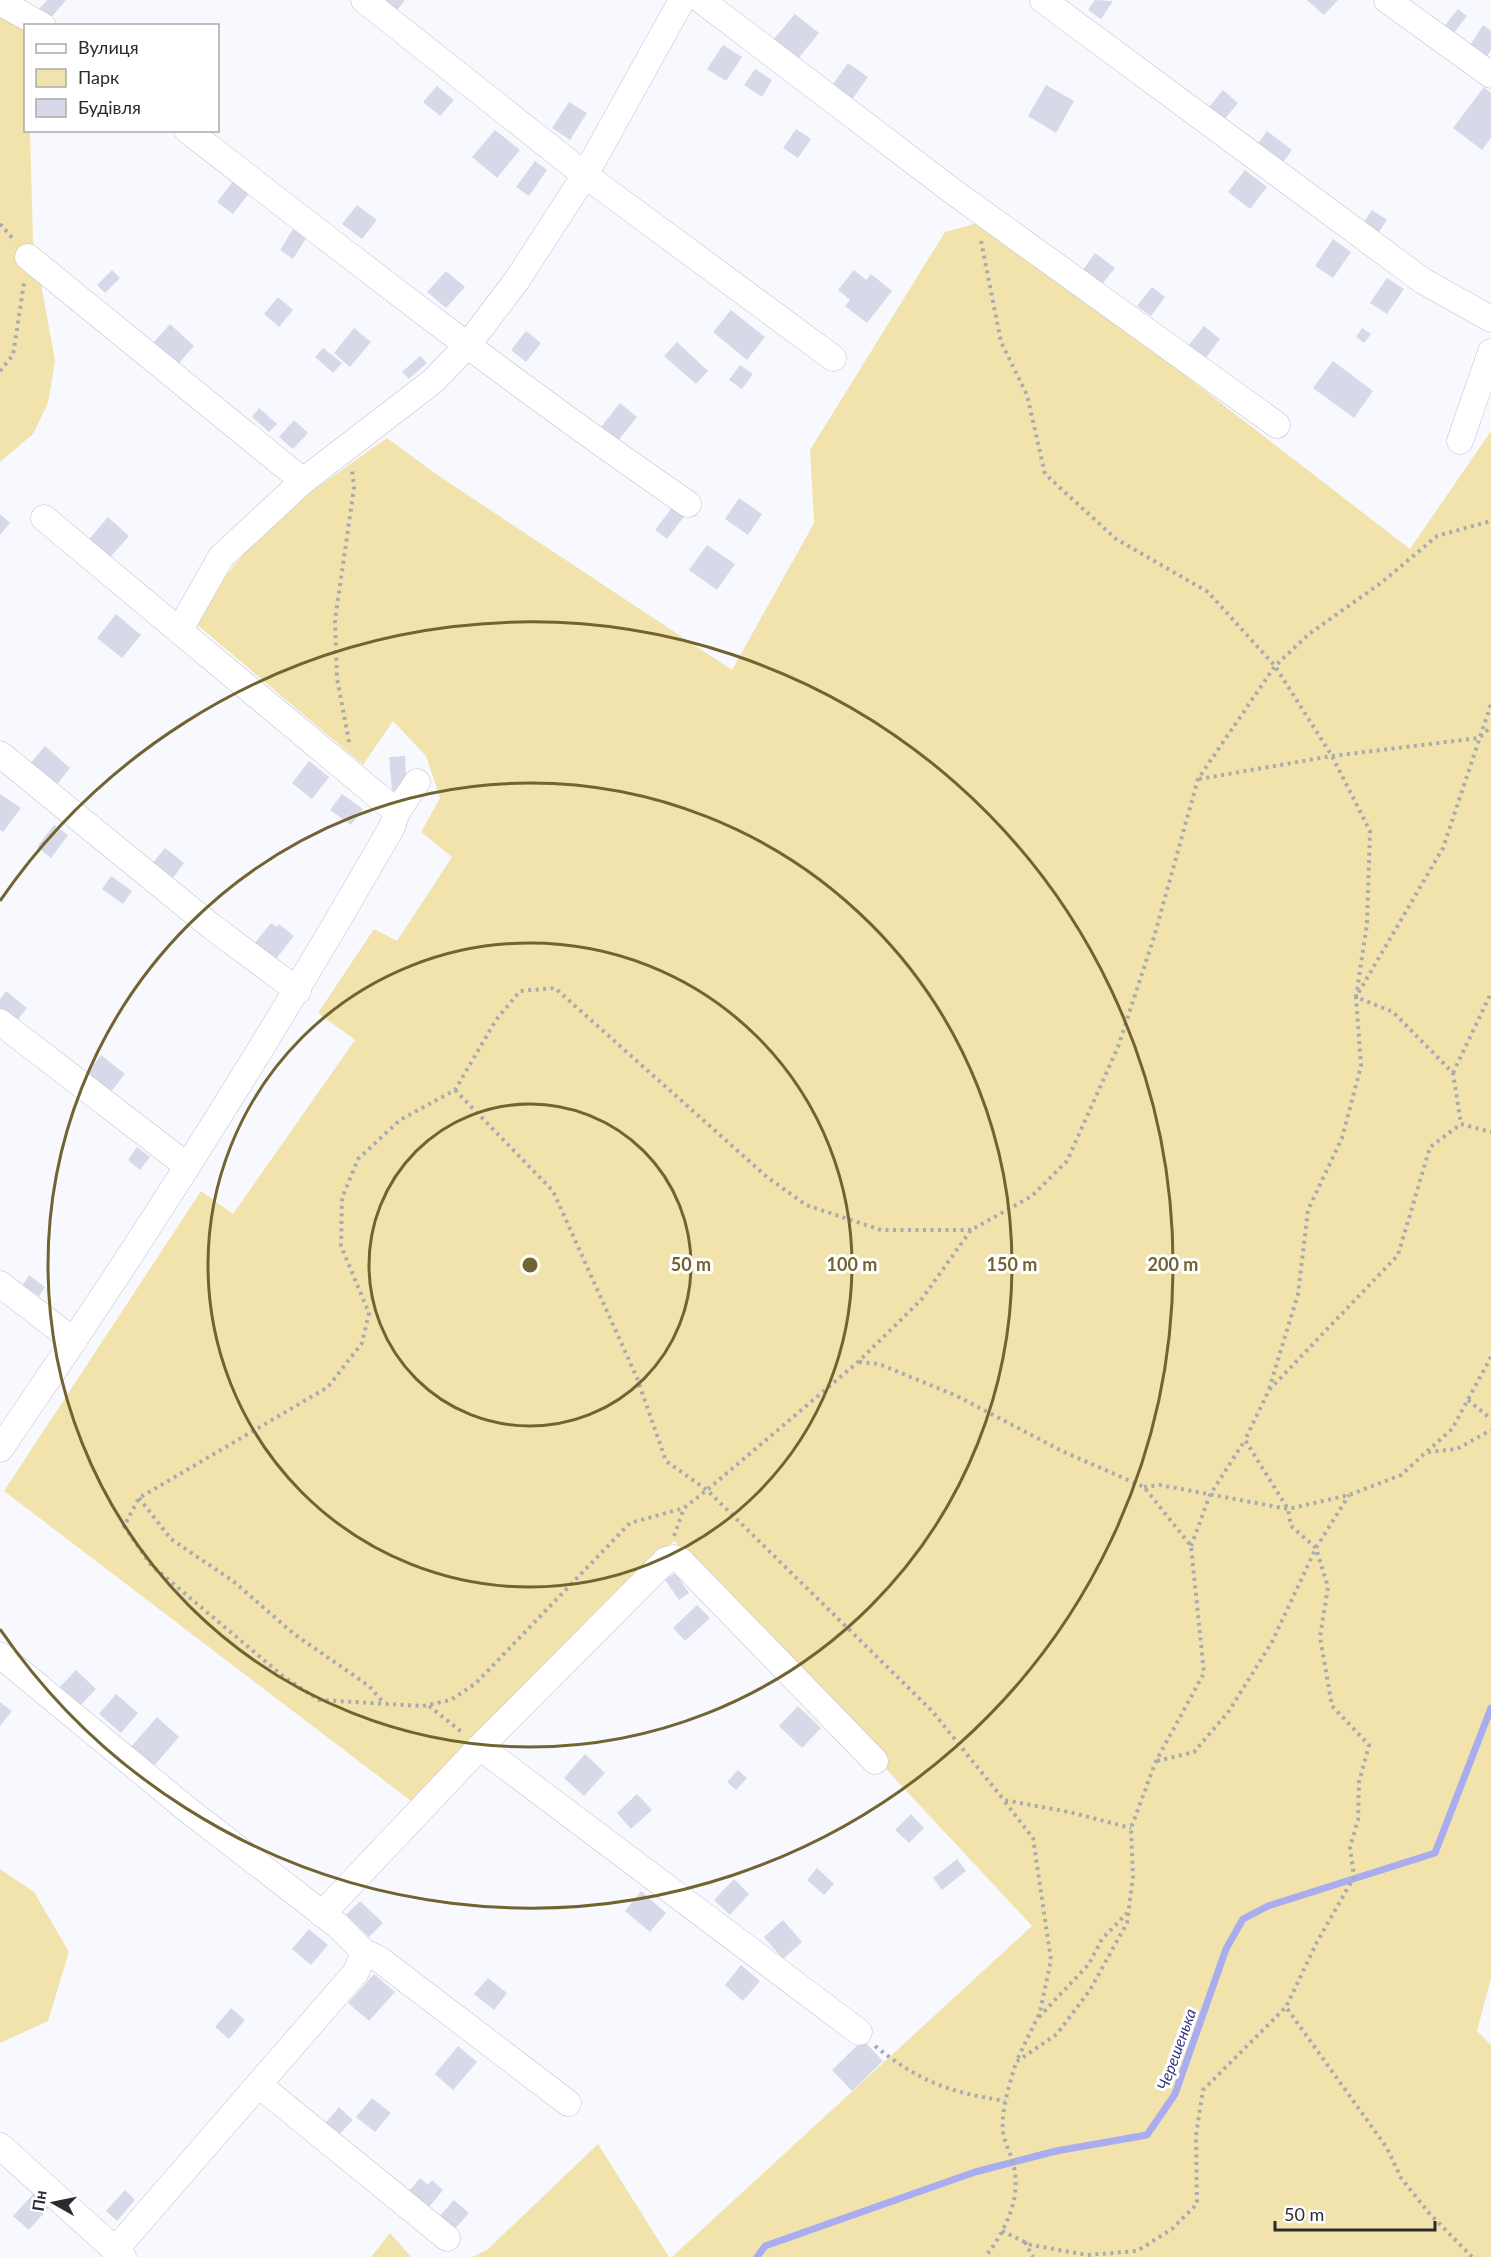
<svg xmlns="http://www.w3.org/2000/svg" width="1491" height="2257" font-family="Lato,sans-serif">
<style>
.green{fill:#f2e3ad}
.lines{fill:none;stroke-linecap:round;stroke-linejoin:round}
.stream{stroke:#aaacf0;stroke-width:7}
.building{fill:#d7d9e8}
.minor-casing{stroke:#c0c1d0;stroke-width:27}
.path{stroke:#aaabb1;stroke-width:4;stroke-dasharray:3 4.5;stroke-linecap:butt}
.minor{stroke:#fff;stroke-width:26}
.ring{fill:none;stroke:#716431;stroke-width:3}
.labels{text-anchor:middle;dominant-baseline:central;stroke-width:6;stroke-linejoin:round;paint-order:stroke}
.water-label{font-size:16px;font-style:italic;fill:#3c3584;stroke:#fff}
.centre{fill:#716431;stroke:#fff;stroke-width:3}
.ring-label{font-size:18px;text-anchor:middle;font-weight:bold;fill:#716431;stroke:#fff;stroke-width:6;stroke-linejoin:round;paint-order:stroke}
</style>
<rect width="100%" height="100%" fill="#f8f9ff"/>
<g class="green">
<path d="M 0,10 L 26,23 L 26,130 L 30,131 L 33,240 L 55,361 L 48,403 L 33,434 L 0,462 Z"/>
<path d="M 985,221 L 1410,549 L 1491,431 L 1491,1978 L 1477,2031 L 1491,2045 L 1491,2257 L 672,2257 L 1032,1926 L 674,1541 L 415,1804 L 4,1491 L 201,1191 L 233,1214 L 355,1040 L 318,1013 L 374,929 L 397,941 L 452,857 L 421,832 L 440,798 L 426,756 L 393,721 L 363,765 L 195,623 L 215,589 L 271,520 L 387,438 L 436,474 L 732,670 L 814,523 L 810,450 L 945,232 Z"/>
<path d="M 0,1869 L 34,1892 L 69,1952 L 48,2021 L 0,2043 Z"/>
<path d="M 598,2144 L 669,2257 L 472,2257 L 487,2250 Z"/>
<path d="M 390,2233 L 411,2257 L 371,2257 Z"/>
</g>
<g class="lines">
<path class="stream" d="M 757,2257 L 765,2246 L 975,2172 L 1056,2151 L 1147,2135 L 1175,2094 L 1226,1949 L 1243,1919 L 1268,1906 L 1435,1853 L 1491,1708"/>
</g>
<g class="building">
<path d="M 47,0 L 66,0 L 50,19 L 39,9 Z"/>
<path d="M 378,0 L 405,0 L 395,13 Z"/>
<path d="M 1095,0 L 1113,1 L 1101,19 L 1088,10 Z"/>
<path d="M 1307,0 L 1338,0 L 1324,15 Z"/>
<path d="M 1458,9 L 1467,16 L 1452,35 L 1443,28 Z"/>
<path d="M 795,14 L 819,33 L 797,60 L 773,40 Z"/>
<path d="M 1483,25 L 1491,31 L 1491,50 L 1486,58 L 1469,47 Z"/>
<path d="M 723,45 L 742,57 L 726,81 L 707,69 Z"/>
<path d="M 848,63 L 868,77 L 851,101 L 831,87 Z"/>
<path d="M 755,69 L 772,80 L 762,97 L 744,85 Z"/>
<path d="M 1046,85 L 1074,101 L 1056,133 L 1028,116 Z"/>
<path d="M 437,86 L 454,100 L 440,116 L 423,102 Z"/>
<path d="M 1484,87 L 1491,93 L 1491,138 L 1482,150 L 1453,128 Z"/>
<path d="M 1223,90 L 1238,103 L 1219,126 L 1204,113 Z"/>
<path d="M 569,102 L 587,113 L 570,140 L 552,128 Z"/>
<path d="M 796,129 L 811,139 L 798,158 L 783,148 Z"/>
<path d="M 495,130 L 520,150 L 497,178 L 472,157 Z"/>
<path d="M 1267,131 L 1292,150 L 1277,170 L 1252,152 Z"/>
<path d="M 535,161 L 547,170 L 529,196 L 516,187 Z"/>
<path d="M 1245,170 L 1267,187 L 1250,209 L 1228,192 Z"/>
<path d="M 234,180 L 250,192 L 233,214 L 217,202 Z"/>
<path d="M 357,205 L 377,220 L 362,239 L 342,224 Z"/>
<path d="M 1372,210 L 1387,220 L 1374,239 L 1359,229 Z"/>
<path d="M 295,226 L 308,235 L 293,259 L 280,250 Z"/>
<path d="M 1333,239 L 1351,252 L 1333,278 L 1315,266 Z"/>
<path d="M 1095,253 L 1115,268 L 1099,288 L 1080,274 Z"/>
<path d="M 112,270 L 120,278 L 105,293 L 97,285 Z"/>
<path d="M 854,270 L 866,280 L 871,274 L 892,291 L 867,323 L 845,306 L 850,300 L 838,290 Z"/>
<path d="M 446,271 L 465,287 L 446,308 L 427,292 Z"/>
<path d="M 1387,278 L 1404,289 L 1387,314 L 1370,303 Z"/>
<path d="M 1152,287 L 1165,297 L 1151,316 L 1137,306 Z"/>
<path d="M 278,297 L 293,310 L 279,327 L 264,314 Z"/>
<path d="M 731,310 L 765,337 L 747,360 L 713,332 Z"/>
<path d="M 170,324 L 194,346 L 178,364 L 154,342 Z"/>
<path d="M 1204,326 L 1220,339 L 1205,359 L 1188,346 Z"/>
<path d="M 354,328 L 371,342 L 350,367 L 334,353 Z"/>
<path d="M 1362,328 L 1371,334 L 1364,343 L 1356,337 Z"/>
<path d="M 526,331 L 541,343 L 526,362 L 511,350 Z"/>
<path d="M 677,342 L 708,371 L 696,384 L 664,356 Z"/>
<path d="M 323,348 L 342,363 L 333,373 L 315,357 Z"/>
<path d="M 420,356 L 427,363 L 409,379 L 402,372 Z"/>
<path d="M 1333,361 L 1373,391 L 1354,418 L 1313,388 Z"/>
<path d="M 740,365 L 753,374 L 742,389 L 729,380 Z"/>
<path d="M 620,403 L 637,417 L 614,446 L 597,432 Z"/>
<path d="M 259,408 L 277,424 L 269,432 L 252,417 Z"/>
<path d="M 294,420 L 308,433 L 293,449 L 279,437 Z"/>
<path d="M 739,498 L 762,514 L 748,535 L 725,519 Z"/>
<path d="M 674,505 L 686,514 L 667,539 L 655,530 Z"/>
<path d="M 0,514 L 10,523 L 0,535 Z"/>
<path d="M 108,517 L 129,536 L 106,562 L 85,544 Z"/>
<path d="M 707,545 L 735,564 L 717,590 L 689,570 Z"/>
<path d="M 116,614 L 141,635 L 122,658 L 97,638 Z"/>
<path d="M 45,746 L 70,768 L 55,787 L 28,766 Z"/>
<path d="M 405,756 L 407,790 L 392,791 L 389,757 Z"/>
<path d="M 309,761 L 329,777 L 312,799 L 292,783 Z"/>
<path d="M 0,794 L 21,808 L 3,832 L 0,830 Z"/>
<path d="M 342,794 L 363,809 L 351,825 L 330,810 Z"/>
<path d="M 54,825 L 68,835 L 51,858 L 37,847 Z"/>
<path d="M 165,848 L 184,863 L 170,882 L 150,866 Z"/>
<path d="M 111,876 L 132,891 L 123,904 L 102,889 Z"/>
<path d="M 271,923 L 277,927 L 279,924 L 294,936 L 276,959 L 255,943 Z"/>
<path d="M 6,991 L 27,1008 L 16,1022 L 0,1010 L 0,999 Z"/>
<path d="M 101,1055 L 125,1074 L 109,1094 L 85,1076 Z"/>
<path d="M 137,1147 L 150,1157 L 140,1170 L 128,1160 Z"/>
<path d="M 29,1275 L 45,1287 L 39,1296 L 23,1285 Z"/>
<path d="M 675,1573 L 689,1593 L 679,1600 L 665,1580 Z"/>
<path d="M 697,1605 L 710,1618 L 685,1641 L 673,1628 Z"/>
<path d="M 76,1670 L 96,1689 L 78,1708 L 58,1689 Z"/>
<path d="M 116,1694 L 138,1713 L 121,1733 L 99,1714 Z"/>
<path d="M 0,1702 L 12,1711 L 0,1726 Z"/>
<path d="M 798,1706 L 821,1728 L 802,1748 L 779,1726 Z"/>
<path d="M 157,1717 L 179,1737 L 153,1767 L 130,1748 Z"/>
<path d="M 585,1754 L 605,1773 L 584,1796 L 564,1778 Z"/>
<path d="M 738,1770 L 747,1778 L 736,1790 L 727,1782 Z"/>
<path d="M 637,1794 L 652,1810 L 631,1829 L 617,1813 Z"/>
<path d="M 911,1814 L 924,1828 L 909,1843 L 895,1830 Z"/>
<path d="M 957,1859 L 966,1871 L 942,1890 L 933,1878 Z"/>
<path d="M 817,1868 L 834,1884 L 824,1895 L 807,1880 Z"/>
<path d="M 734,1879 L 749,1894 L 730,1915 L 714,1900 Z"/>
<path d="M 641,1891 L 666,1913 L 650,1932 L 625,1911 Z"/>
<path d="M 360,1901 L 383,1923 L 369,1937 L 346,1915 Z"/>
<path d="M 783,1920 L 802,1942 L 783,1959 L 764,1937 Z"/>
<path d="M 309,1929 L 328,1945 L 311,1965 L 292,1949 Z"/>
<path d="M 741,1965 L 760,1981 L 743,2001 L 725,1985 Z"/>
<path d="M 374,1974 L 395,1992 L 369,2021 L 348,2003 Z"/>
<path d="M 488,1978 L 507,1993 L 494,2010 L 474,1994 Z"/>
<path d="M 231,2008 L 245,2020 L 229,2039 L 215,2027 Z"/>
<path d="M 863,2040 L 883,2061 L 852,2091 L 832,2070 Z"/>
<path d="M 458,2046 L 477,2062 L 453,2090 L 435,2074 Z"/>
<path d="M 372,2098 L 391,2113 L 375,2132 L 356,2117 Z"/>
<path d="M 339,2107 L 353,2120 L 335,2139 L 322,2127 Z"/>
<path d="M 420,2178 L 428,2185 L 432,2180 L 443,2190 L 429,2207 L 409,2191 Z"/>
<path d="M 125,2190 L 135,2200 L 117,2221 L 106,2211 Z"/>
<path d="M 35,2192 L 50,2206 L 29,2230 L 13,2216 Z"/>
<path d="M 454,2200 L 469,2213 L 451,2233 L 436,2220 Z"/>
</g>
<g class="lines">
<defs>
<g id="minor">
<path d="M 364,0 L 585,175 L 833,358"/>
<path d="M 701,0 L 955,193 L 1277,425"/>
<path d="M 1043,0 L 1423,281 L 1491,319"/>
<path d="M 1387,0 L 1491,75"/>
<path d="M 0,2 L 43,26"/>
<path d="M 187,130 C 352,258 516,386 688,504"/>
<path d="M 28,257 L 303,481"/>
<path d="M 1460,441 L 1491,352"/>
<path d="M 44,518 L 397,812"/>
<path d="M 179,631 L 221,557 L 303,481 L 433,381 L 467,346 L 517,280 L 585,175 L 682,0"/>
<path d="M 0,754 L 211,926 L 298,991"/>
<path d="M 0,1022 L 186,1165"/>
<path d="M 0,1284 L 74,1341"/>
<path d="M 0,1449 C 139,1248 270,1040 392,827 L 397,812 L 417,782"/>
<path d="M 0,1655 L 188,1810 L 337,1925 L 364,1952 L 356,1972 L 115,2250"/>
<path d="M 480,1747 L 859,2032"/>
<path d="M 322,1914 L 480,1747 L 666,1560 L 673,1558 L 681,1561 L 875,1761"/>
<path d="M 364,1952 L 379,1959 L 568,2103"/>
<path d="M 259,2085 L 447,2238"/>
<path d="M 0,2146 L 123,2257"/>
</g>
</defs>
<use href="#minor" class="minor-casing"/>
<g class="path">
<path d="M 0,224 L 15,241"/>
<path d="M 981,241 L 1001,342 L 1027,395 L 1045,474 L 1116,539 L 1208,592 L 1275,666 L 1332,756 L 1370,831 L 1367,924 L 1356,997 L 1393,1012 L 1453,1073 L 1461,1124"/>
<path d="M 0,371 L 13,355 L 24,283"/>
<path d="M 349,742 L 337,678 L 335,620 L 354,488 L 352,470"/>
<path d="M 1199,779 L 1332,756 L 1479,738 L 1491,727"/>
<path d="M 1453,1073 L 1491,993"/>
<path d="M 455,1090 L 553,1191 L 637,1378 L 666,1461 L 707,1490 L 932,1711 L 1004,1800 L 1069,1812 L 1131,1828"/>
<path d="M 971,1230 L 881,1230 L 806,1205 L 767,1177 L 555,988 L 520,991 L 496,1020 L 455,1090 L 400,1120 L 358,1159 L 342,1198 L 341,1246 L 369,1313 L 362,1343 L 328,1387 L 139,1498 L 124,1526 L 151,1565 L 284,1677 L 319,1700 L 423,1706 L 451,1700 L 476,1683 L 630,1523 L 684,1508 L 707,1490 L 858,1362 L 921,1300 L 971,1230 L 1032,1196 L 1067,1161 L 1118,1047 L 1154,937 L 1198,779 L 1275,666 L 1309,634 L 1381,583 L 1437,536 L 1491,521"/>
<path d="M 859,1362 L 879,1364 L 957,1396 L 1062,1451 L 1144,1487 L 1191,1546 L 1204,1673 L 1156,1761 L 1131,1828 L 1133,1877 L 1127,1923 L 1090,1990 L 1057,2034 L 1016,2062 C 1010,2084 1001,2108 1003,2131 C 1004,2143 1012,2155 1014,2167 C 1021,2199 1005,2232 985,2257"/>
<path d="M 1269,1389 L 1298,1294 L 1308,1210 L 1342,1138 L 1361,1066 L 1356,997 L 1443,848 L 1491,704"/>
<path d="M 1468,1400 L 1491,1419"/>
<path d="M 1428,1452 L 1457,1449 L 1491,1430"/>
<path d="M 1144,1487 L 1160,1485 L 1288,1509 L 1349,1495 L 1401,1475 L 1452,1429 L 1491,1357"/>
<path d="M 139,1498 L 171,1539 L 233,1581 L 294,1634 L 369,1686 L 383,1702"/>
<path d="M 674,1536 L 684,1508"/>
<path d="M 1191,1546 L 1210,1495 L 1245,1440"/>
<path d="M 429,1706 L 463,1733"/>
<path d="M 1157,1761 L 1194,1752 L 1229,1711 L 1272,1642 L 1316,1548 L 1349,1495"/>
<path d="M 1005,1802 L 1033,1838 L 1051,1960 L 1040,2012 L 1016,2062"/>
<path d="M 1039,2017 L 1089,1964 L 1102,1939 L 1127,1913"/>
<path d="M 875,2046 C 920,2082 949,2092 1005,2101"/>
<path d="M 1002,2231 L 1031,2245 L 1087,2255 L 1137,2251 L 1172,2229 L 1197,2204 L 1196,2135 L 1203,2090 L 1286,2007"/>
<path d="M 1025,2242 L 1033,2257"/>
<path d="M 1472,2257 L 1429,2213 L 1401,2178 L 1387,2148 L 1286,2007 L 1317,1942 L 1354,1877 L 1350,1847 L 1358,1820 L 1359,1782 L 1369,1745 L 1332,1706 L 1320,1637 L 1328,1587 L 1316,1548 L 1291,1526 L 1288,1509 L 1245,1440 L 1269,1390 L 1398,1255 L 1430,1147 L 1461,1124 L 1491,1132"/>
</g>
<use href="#minor" class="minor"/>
</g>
<g class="ring">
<circle cx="530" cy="1265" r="161"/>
<circle cx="530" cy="1265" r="322"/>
<circle cx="530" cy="1265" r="482"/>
<path d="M0 901A643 643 0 1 1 0 1629"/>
</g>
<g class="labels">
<g class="water-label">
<text transform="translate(1176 2049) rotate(-70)">Черешенька</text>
</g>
</g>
<circle cx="530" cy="1265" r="9" class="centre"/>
<g class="ring-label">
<text x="691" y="1271">50 m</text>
<text x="852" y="1271">100 m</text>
<text x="1012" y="1271">150 m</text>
<text x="1173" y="1271">200 m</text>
</g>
<rect x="24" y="24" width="195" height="108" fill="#ffffff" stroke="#aaaaac" stroke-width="1.5"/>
<rect x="36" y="44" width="30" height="9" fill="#ffffff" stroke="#aaaaac" stroke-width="1.5"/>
<text x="78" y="54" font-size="18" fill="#2a2a30">Вулиця</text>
<rect x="36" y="69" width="30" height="18" fill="#f2e3ad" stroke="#aaaaac" stroke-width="1.5"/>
<text x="78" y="84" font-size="18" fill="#2a2a30">Парк</text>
<rect x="36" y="99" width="30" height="18" fill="#d7d9e8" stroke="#aaaaac" stroke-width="1.5"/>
<text x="78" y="114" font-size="18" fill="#2a2a30">Будівля</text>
<g transform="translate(54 2203) rotate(279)" stroke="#ffffff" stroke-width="4.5" paint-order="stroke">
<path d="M0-4.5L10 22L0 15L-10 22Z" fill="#2a2a30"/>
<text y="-9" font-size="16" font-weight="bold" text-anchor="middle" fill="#2a2a30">Пн</text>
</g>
<path d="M1275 2221v9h160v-9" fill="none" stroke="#2a2a30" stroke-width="3"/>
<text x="1284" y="2221" font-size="18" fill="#2a2a30" stroke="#ffffff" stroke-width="4.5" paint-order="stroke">50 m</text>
</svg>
